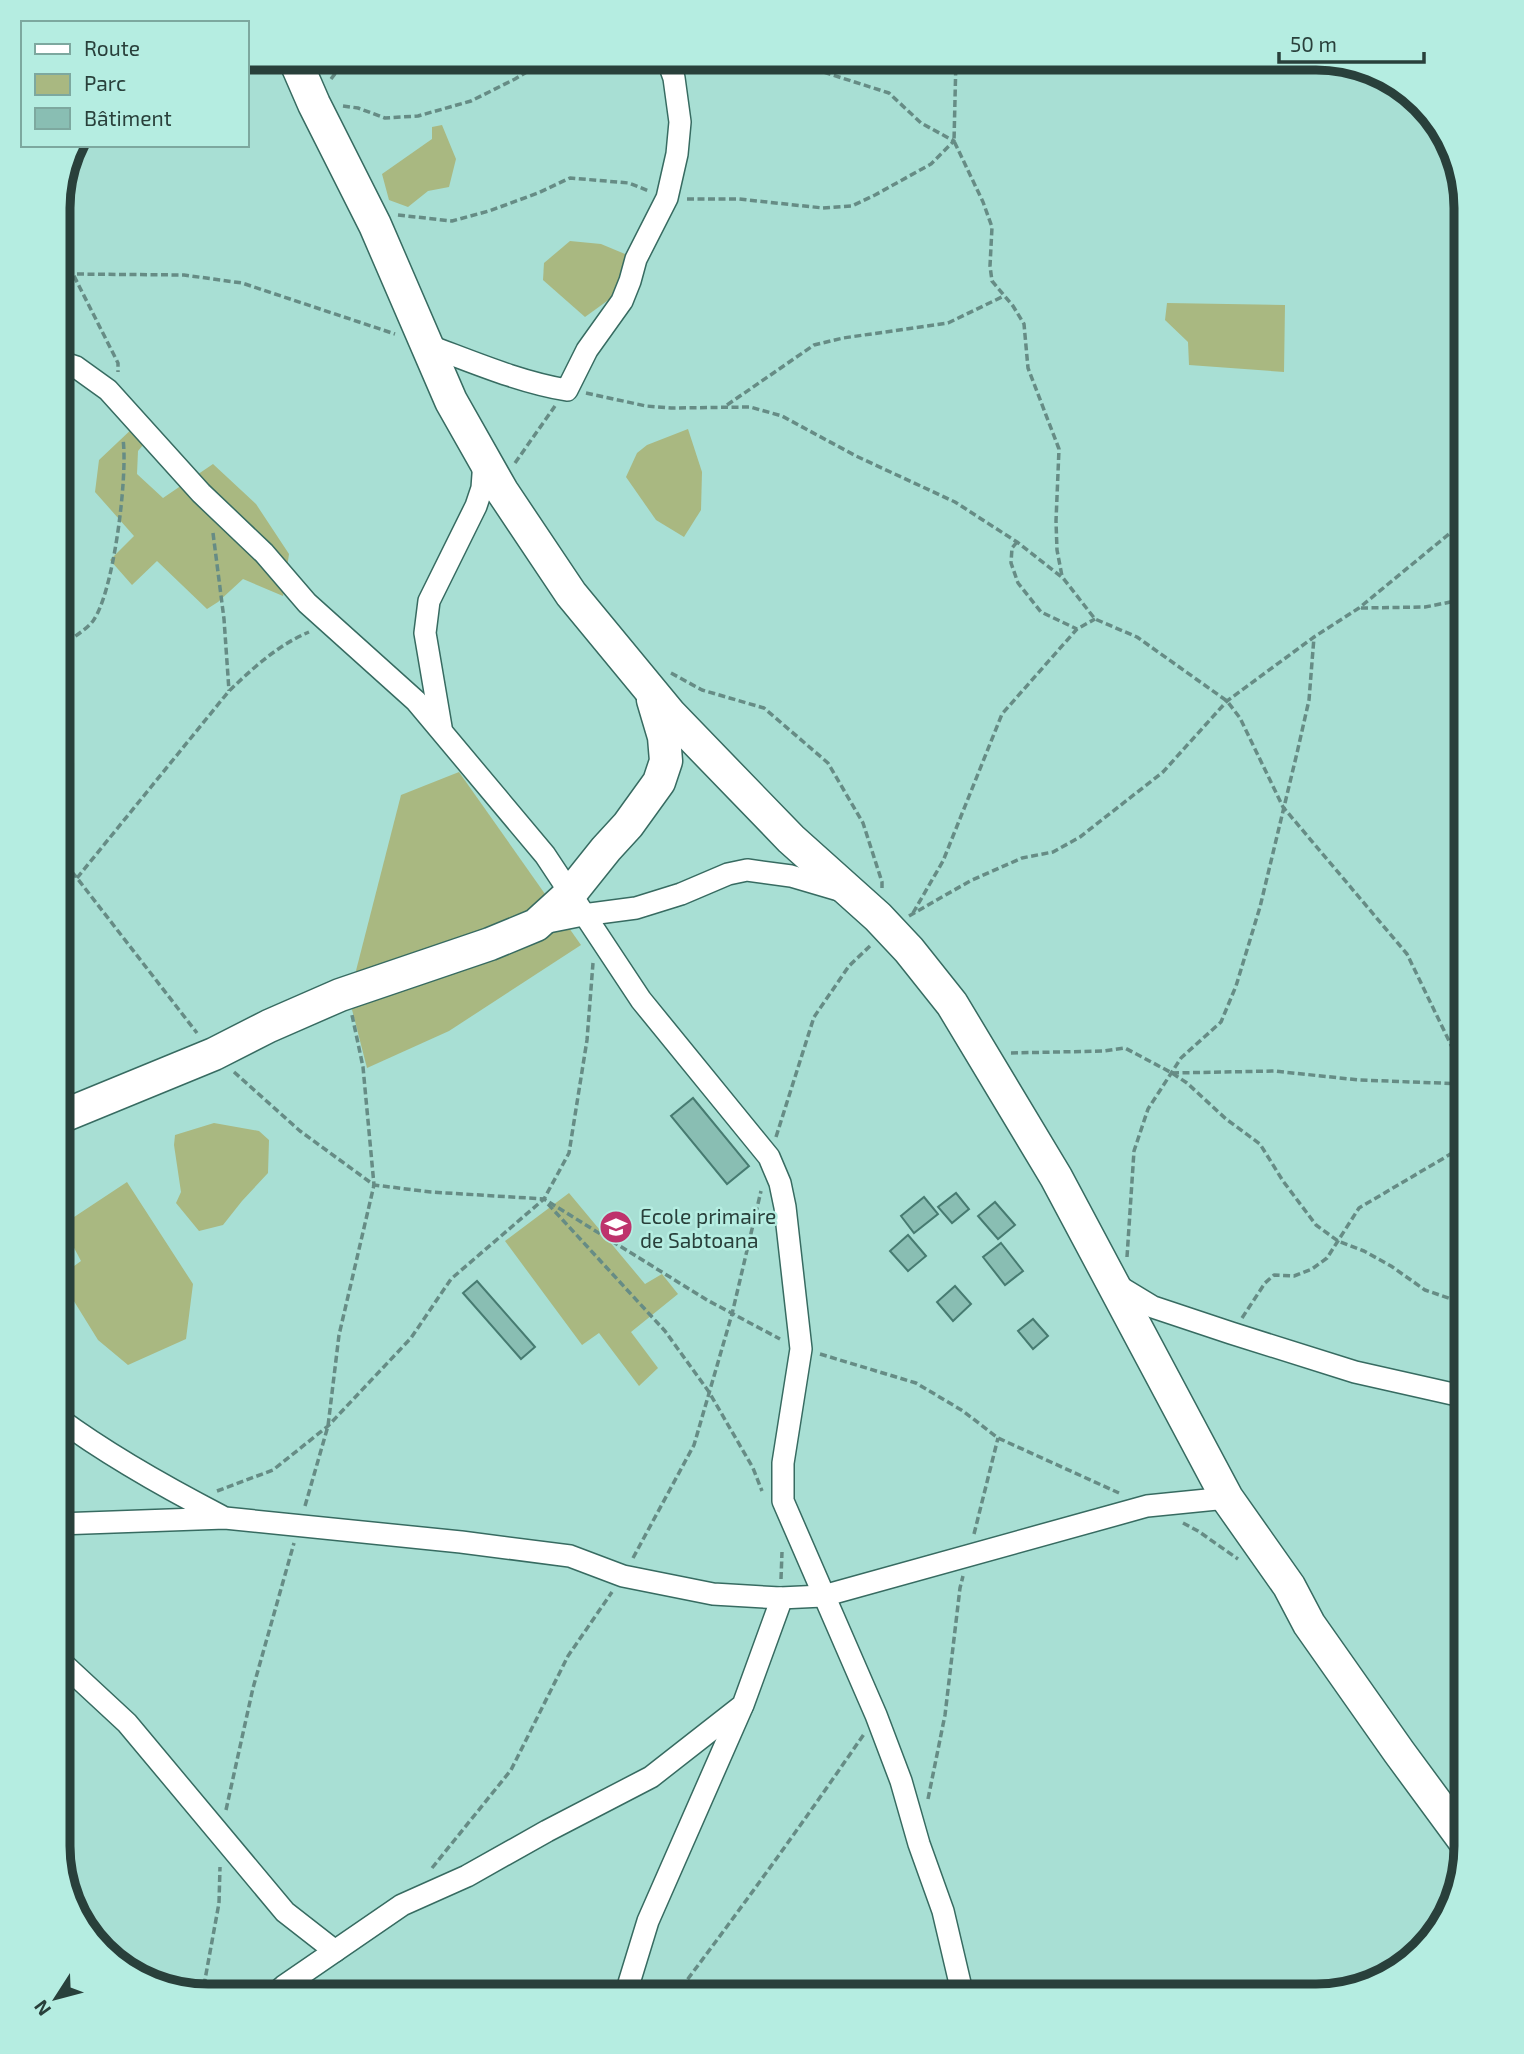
<svg xmlns="http://www.w3.org/2000/svg" width="1524" height="2054" font-family="'Exo 2',sans-serif">
<style>
.green{fill:#a9b881}
.building{fill:#89beb3;stroke:#477b71;stroke-width:2}
.lines{fill:none;stroke-linecap:round;stroke-linejoin:round}
.street-casing{stroke:#376b61;stroke-width:24}
.secondary-casing{stroke:#376b61;stroke-width:35}
.path{stroke:#668c85;stroke-width:3.5;stroke-dasharray:7 3.5;stroke-linecap:butt}
.street{stroke:#fff;stroke-width:21}
.secondary{stroke:#fff;stroke-width:32}
.labels{text-anchor:middle;dominant-baseline:central;stroke-width:5;stroke-linejoin:round;paint-order:stroke}
.poi-label{font-size:21px;fill:#29403b;stroke:#b5ede1;text-anchor:start}
.rim{fill:none;stroke:#29403b;stroke-width:9}
</style>
<rect width="100%" height="100%" fill="#a8dfd4"/>
<g class="green">
<path d="M 442,125 L 456,159 L 449,187 L 428,191 L 408,207 L 389,200 L 382,174 L 432,139 L 432,127 Z"/>
<path d="M 570,241 L 601,244 L 625,254 L 626,263 L 614,296 L 585,317 L 543,280 L 544,263 Z"/>
<path d="M 1167,303 L 1285,305 L 1284,372 L 1189,365 L 1188,342 L 1165,320 Z"/>
<path d="M 136,425 L 148,439 L 138,451 L 137,474 L 163,498 L 213,464 L 256,504 L 289,554 L 283,596 L 243,579 L 218,602 L 207,609 L 157,561 L 132,585 L 110,560 L 134,536 L 95,492 L 99,460 Z"/>
<path d="M 688,429 L 702,472 L 701,510 L 684,537 L 656,520 L 626,477 L 637,453 L 647,445 Z"/>
<path d="M 459,772 L 581,945 L 449,1031 L 367,1068 L 349,998 L 401,795 Z"/>
<path d="M 214,1123 L 259,1131 L 269,1140 L 268,1173 L 242,1201 L 223,1225 L 199,1231 L 176,1203 L 181,1192 L 174,1145 L 175,1135 Z"/>
<path d="M 127,1182 L 193,1284 L 186,1339 L 128,1365 L 98,1340 L 59,1277 L 81,1261 L 62,1225 Z"/>
<path d="M 569,1193 L 645,1284 L 662,1274 L 678,1294 L 631,1332 L 658,1368 L 639,1386 L 599,1333 L 582,1345 L 505,1241 Z"/>
</g>
<g class="building">
<path d="M 693,1098 L 749,1166 L 727,1184 L 671,1116 Z"/>
<path d="M 956,1193 L 969,1209 L 952,1223 L 938,1207 Z"/>
<path d="M 924,1197 L 938,1214 L 914,1233 L 901,1216 Z"/>
<path d="M 995,1202 L 1015,1225 L 998,1239 L 978,1216 Z"/>
<path d="M 908,1235 L 926,1256 L 908,1271 L 890,1251 Z"/>
<path d="M 1001,1243 L 1023,1271 L 1005,1285 L 983,1257 Z"/>
<path d="M 477,1281 L 535,1347 L 521,1359 L 463,1293 Z"/>
<path d="M 955,1286 L 971,1304 L 953,1321 L 937,1302 Z"/>
<path d="M 1033,1319 L 1048,1336 L 1033,1349 L 1018,1331 Z"/>
</g>
<g class="lines">
<defs>
<g id="street">
<path d="M 427,345 C 473,362 519,382 567,390 L 587,350 L 622,301 L 630,281 L 636,259 L 667,198 L 677,154 L 680,122 L 674,78 L 667,58"/>
<path d="M 58,361 L 76,367 L 108,390 L 201,493 L 264,553 L 307,603 L 416,701 L 545,855 L 641,1000 L 769,1157 L 780,1183 L 785,1207 L 801,1349 L 783,1463 L 783,1501 L 876,1715 L 901,1781 L 919,1844 L 943,1911 L 963,1996"/>
<path d="M 441,727 L 425,633 L 429,601 L 476,506 L 482,488 L 484,461"/>
<path d="M 538,924 L 583,915 L 636,908 L 681,894 L 728,874 L 747,870 L 791,876 L 842,891"/>
<path d="M 1115,1284 L 1153,1307 L 1231,1333 L 1355,1372 L 1466,1397"/>
<path d="M 58,1418 C 108,1455 165,1487 221,1516"/>
<path d="M 58,1524 L 225,1518 L 461,1542 L 570,1556 L 623,1576 L 713,1594 L 780,1598 L 823,1596 L 1147,1506 L 1227,1498"/>
<path d="M 58,1659 L 127,1723 L 285,1912 L 335,1951"/>
<path d="M 272,1996 L 284,1986 L 402,1905 L 467,1876 L 547,1831 L 651,1777 L 743,1705 L 779,1606 L 780,1598"/>
<path d="M 625,1996 L 648,1921 L 742,1707"/>
</g>
<g id="secondary">
<path d="M 294,58 L 314,104 L 375,225 L 451,401 L 502,491 L 571,594 L 670,714 L 791,839 L 878,917 L 909,950 L 952,1004 L 1056,1177 L 1227,1498 L 1289,1586 L 1309,1624 L 1399,1752 L 1466,1843"/>
<path d="M 58,1118 L 214,1054 L 269,1026 L 340,995 L 490,944 L 536,925 L 570,894 L 606,849 L 628,825 L 659,782 L 666,761 L 664,737 L 653,700"/>
</g>
</defs>
<use href="#street" class="street-casing"/>
<use href="#secondary" class="secondary-casing"/>
<g class="path">
<path d="M 262,58 L 270,65"/>
<path d="M 956,58 L 954,141 L 983,202 L 992,227 L 990,266 L 992,281 L 1013,306 L 1024,324 L 1028,368 L 1059,449 L 1056,521 L 1057,550 L 1062,576"/>
<path d="M 331,79 L 347,58"/>
<path d="M 343,106 L 358,108 L 385,118 L 418,116 L 471,101 L 515,79 L 550,58"/>
<path d="M 687,199 L 739,199 L 823,208 L 852,206 L 875,195 L 931,164 L 954,141 L 921,123 L 889,93 L 817,70 L 802,58"/>
<path d="M 398,215 L 452,221 L 489,211 L 538,193 L 570,178 L 629,183 L 649,191"/>
<path d="M 58,237 L 73,274 L 118,363 L 118,372"/>
<path d="M 58,273 L 70,274"/>
<path d="M 58,282 L 73,274 L 184,275 L 242,283 L 395,334"/>
<path d="M 586,393 L 646,406 L 671,408 L 750,407 L 782,416 L 856,456 L 955,502 L 1017,542 L 1063,578 L 1095,619 L 1137,637 L 1227,701 L 1240,718 L 1283,807 L 1407,954 L 1466,1076"/>
<path d="M 727,405 L 814,345 L 843,338 L 948,323 L 1004,296"/>
<path d="M 515,463 L 555,406"/>
<path d="M 213,533 L 224,619 L 229,691"/>
<path d="M 1017,542 L 1012,548 L 1011,563 L 1018,583 L 1041,612 L 1077,629"/>
<path d="M 1361,608 L 1425,607 L 1466,599"/>
<path d="M 58,648 C 69,640 85,631 93,621 C 114,592 128,475 123,439"/>
<path d="M 671,673 L 702,690 L 764,708 L 828,763 L 863,823 L 882,882 L 882,888"/>
<path d="M 58,856 L 77,878 L 197,1033"/>
<path d="M 77,878 L 229,691 C 253,668 278,645 309,632"/>
<path d="M 913,913 L 943,861 L 1002,714 L 1077,629 L 1095,619"/>
<path d="M 909,916 L 970,881 L 1022,858 L 1053,852 L 1080,837 L 1163,772 L 1227,701 L 1314,637 L 1359,608 L 1466,520"/>
<path d="M 1011,1053 L 1103,1051 L 1125,1048 L 1172,1073 L 1187,1083 L 1226,1119 L 1260,1144 L 1283,1181 L 1316,1225 L 1338,1241 L 1364,1251 L 1391,1266 L 1425,1290 L 1466,1304"/>
<path d="M 234,1072 L 300,1131 L 374,1185 L 431,1192 L 544,1199 L 707,1300 L 780,1339"/>
<path d="M 1172,1073 L 1274,1071 L 1359,1080 L 1466,1084"/>
<path d="M 776,1137 L 814,1017 L 849,966 L 870,946"/>
<path d="M 548,1204 L 665,1331 L 709,1392 L 753,1468 L 762,1491"/>
<path d="M 1127,1257 L 1134,1151 L 1148,1109 L 1181,1058 L 1221,1022 L 1236,986 L 1260,907 L 1297,753 L 1309,700 L 1314,637"/>
<path d="M 1242,1318 L 1265,1283 L 1274,1275 L 1294,1276 L 1312,1269 L 1327,1258 L 1359,1208 L 1466,1145"/>
<path d="M 820,1354 L 916,1383 L 963,1411 L 998,1438 L 1119,1493"/>
<path d="M 217,1491 L 273,1470 L 328,1426 L 411,1338 L 451,1279 L 544,1199 L 569,1153 L 587,1040 L 593,963"/>
<path d="M 305,1506 L 328,1426 L 339,1335 L 374,1185 L 363,1067 L 352,1015"/>
<path d="M 1183,1523 L 1198,1531 L 1238,1559"/>
<path d="M 974,1534 L 998,1438"/>
<path d="M 633,1558 L 694,1445 L 732,1314 L 761,1191"/>
<path d="M 781,1579 L 782,1552"/>
<path d="M 928,1799 L 945,1715 L 960,1588 L 963,1576"/>
<path d="M 226,1810 L 253,1688 L 294,1543"/>
<path d="M 432,1868 L 511,1770 L 568,1656 L 612,1592"/>
<path d="M 202,1996 L 219,1903 L 220,1867"/>
<path d="M 675,1996 C 740,1910 803,1823 864,1734"/>
</g>
<use href="#street" class="street"/>
<use href="#secondary" class="secondary"/>
</g>
<defs>
<symbol id="school-disc" viewBox="-11 -11 22 22"><circle r="9.5" fill="#be336c" stroke="#b5ede1"/><path d="M0-5L7-2L0 1L-7-2ZM-4 1L0 2.5L4 1V4Q0 6-4 4Z" fill="#fff"/></symbol>
</defs>
<g fill-rule="evenodd">
<use href="#school-disc" x="597" y="1208" width="38" height="38"/>
</g>
<g class="labels">
<g class="poi-label">
<text x="640" y="1215">Ecole primaire<tspan x="640" dy="24">de Sabtoana</tspan></text>
</g>
</g>
<path d="M0 0H1524V2054H0ZM208 70H1316A138 138 0 0 1 1454 208V1846A138 138 0 0 1 1316 1984H208A138 138 0 0 1 70 1846V208A138 138 0 0 1 208 70Z" fill="#b5ede1" fill-rule="evenodd"/>
<path class="rim" d="M208 70H1316A138 138 0 0 1 1454 208V1846A138 138 0 0 1 1316 1984H208A138 138 0 0 1 70 1846V208A138 138 0 0 1 208 70Z"/>
<rect x="21" y="21" width="228" height="126" fill="#b5ede1" stroke="#7da89f" stroke-width="2"/>
<rect x="35" y="44" width="35" height="10" fill="#ffffff" stroke="#7da89f" stroke-width="2"/>
<text x="84" y="56" font-size="21" fill="#29403b">Route</text>
<rect x="35" y="74" width="35" height="21" fill="#a9b881" stroke="#7da89f" stroke-width="2"/>
<text x="84" y="91" font-size="21" fill="#29403b">Parc</text>
<rect x="35" y="108" width="35" height="21" fill="#89beb3" stroke="#7da89f" stroke-width="2"/>
<text x="84" y="126" font-size="21" fill="#29403b">Bâtiment</text>
<g transform="translate(56 1998) rotate(234)" stroke="#b5ede1" stroke-width="5" paint-order="stroke">
<path d="M0-5L12 26L0 18L-12 26Z" fill="#29403b"/>
<text y="-10" font-size="19" font-weight="bold" text-anchor="middle" fill="#29403b">N</text>
</g>
<path d="M1279 52v10h145v-10" fill="none" stroke="#29403b" stroke-width="3.5"/>
<text x="1290" y="52" font-size="21" fill="#29403b" stroke="#b5ede1" stroke-width="5" paint-order="stroke">50 m</text>
</svg>
